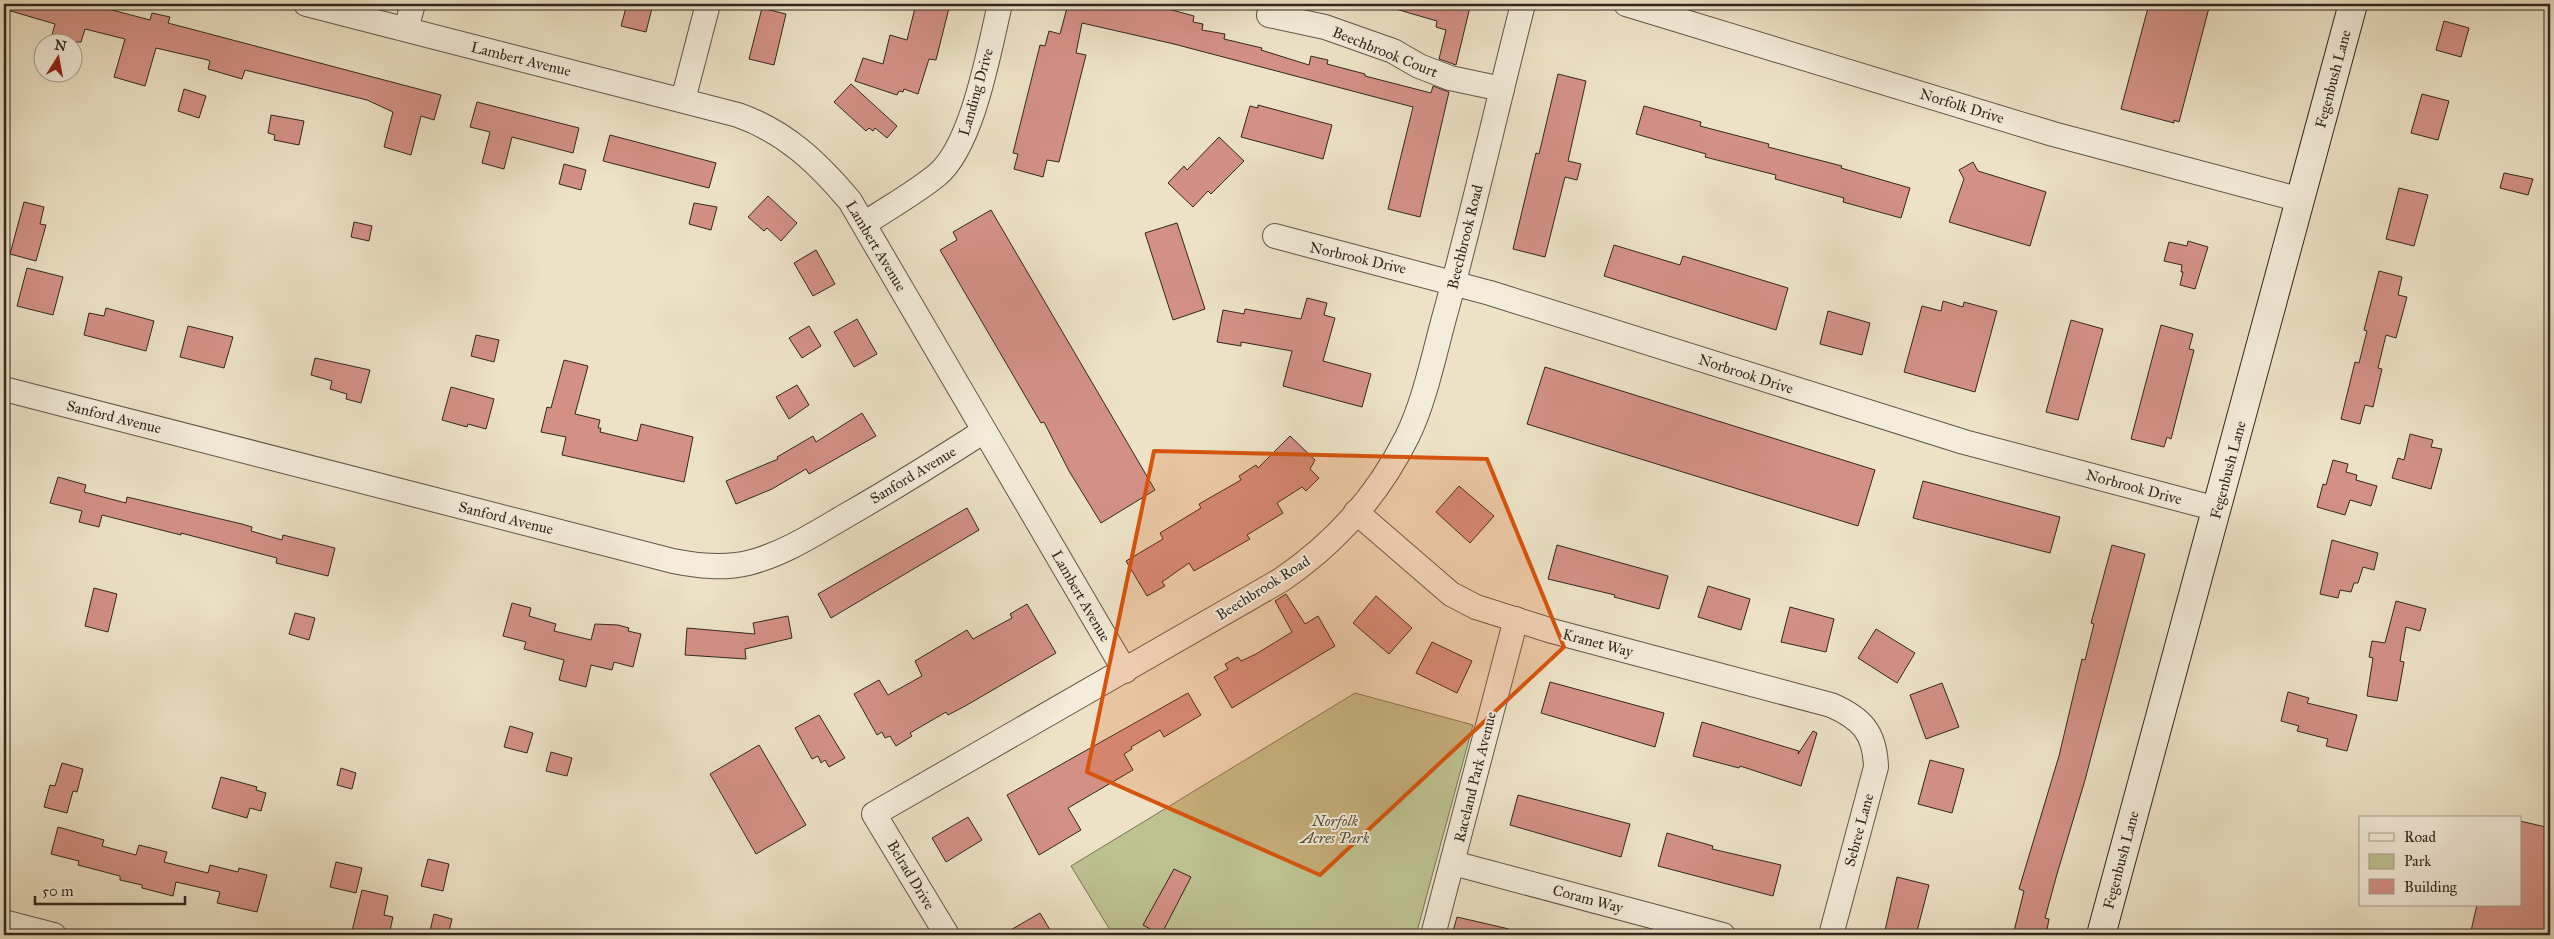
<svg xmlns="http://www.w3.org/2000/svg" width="2554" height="939" font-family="'IM FELL Great Primer',serif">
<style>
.green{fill:#bec291;stroke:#787458}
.building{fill:#d39186;stroke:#31271e}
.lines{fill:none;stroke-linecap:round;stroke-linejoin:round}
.minor-casing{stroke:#605648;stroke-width:26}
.secondary-casing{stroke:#31271e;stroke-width:30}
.minor{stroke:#f3ecda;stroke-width:24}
.secondary{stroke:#f3ecda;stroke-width:28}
.marked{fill:#d6540e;fill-opacity:0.2;stroke:#d6540e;stroke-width:4;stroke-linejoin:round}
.labels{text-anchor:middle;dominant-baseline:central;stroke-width:4;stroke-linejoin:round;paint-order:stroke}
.street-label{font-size:15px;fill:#31271e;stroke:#f3ecda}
.park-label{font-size:15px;font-style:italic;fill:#544e3b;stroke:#f3ecda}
</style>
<rect width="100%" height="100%" fill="#ede2c6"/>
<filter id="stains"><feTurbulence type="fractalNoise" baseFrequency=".004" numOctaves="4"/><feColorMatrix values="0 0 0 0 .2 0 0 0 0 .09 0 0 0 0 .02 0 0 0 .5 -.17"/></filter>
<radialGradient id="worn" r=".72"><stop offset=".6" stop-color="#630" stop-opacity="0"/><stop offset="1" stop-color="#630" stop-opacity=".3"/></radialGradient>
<path class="green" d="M 1355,693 L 1473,725 L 1416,935 L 1113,935 L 1071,866 Z"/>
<g class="building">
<path d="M 4,4 L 89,4 L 150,20 L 152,13 L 170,17 L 168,23 L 441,95 L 434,120 L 421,116 L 411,155 L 384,147 L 393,112 L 367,100 L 245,70 L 242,79 L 208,69 L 210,61 L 208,60 L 156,48 L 145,86 L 114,77 L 125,39 L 85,29 L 81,42 L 50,42 L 55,24 L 4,9 Z"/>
<path d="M 627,4 L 653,4 L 646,32 L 621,26 Z"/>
<path d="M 916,4 L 950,4 L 936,60 L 929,59 L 918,94 L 904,89 L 903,92 L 899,91 L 897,95 L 855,81 L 863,58 L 883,64 L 890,35 L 907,40 Z"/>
<path d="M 1068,4 L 1150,4 L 1194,16 L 1193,22 L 1203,24 L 1202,30 L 1225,34 L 1224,39 L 1262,48 L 1261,50 L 1309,65 L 1311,56 L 1319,58 L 1328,60 L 1327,64 L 1365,74 L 1365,76 L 1431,93 L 1433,86 L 1449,92 L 1420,217 L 1388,209 L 1413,107 L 1174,44 L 1082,23 L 1076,53 L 1086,55 L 1059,162 L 1047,160 L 1043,177 L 1014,169 L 1018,154 L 1013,153 L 1040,45 L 1045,46 L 1049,31 L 1060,34 Z"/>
<path d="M 1392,4 L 1456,4 L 1470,7 L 1456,65 L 1439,59 L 1446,30 L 1436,27 L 1437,21 L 1392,8 Z"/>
<path d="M 2149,4 L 2210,4 L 2179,122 L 2174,120 L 2174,123 L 2121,109 Z"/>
<path d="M 762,8 L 786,14 L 774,65 L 749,59 Z"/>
<path d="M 2444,21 L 2469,28 L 2461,57 L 2436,50 Z"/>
<path d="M 1558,74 L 1586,81 L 1568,161 L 1581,164 L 1577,180 L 1565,177 L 1545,257 L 1513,249 L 1536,153 L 1539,154 Z"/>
<path d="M 851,84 L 897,126 L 887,138 L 875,128 L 873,131 L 869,128 L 866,131 L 834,102 Z"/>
<path d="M 184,89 L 206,96 L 199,118 L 178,111 Z"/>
<path d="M 2422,94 L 2449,101 L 2438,140 L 2411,133 Z"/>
<path d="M 477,102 L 579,128 L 573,153 L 512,137 L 504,169 L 482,163 L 490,132 L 470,127 Z"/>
<path d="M 1258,105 L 1332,125 L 1323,159 L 1241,137 L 1250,106 L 1258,108 Z"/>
<path d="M 1644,106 L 1701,122 L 1700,126 L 1769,144 L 1768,147 L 1842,166 L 1841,168 L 1910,188 L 1901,218 L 1843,202 L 1844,198 L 1775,179 L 1776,175 L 1705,157 L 1706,154 L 1636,134 Z"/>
<path d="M 271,115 L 304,121 L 299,145 L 274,140 L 275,135 L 268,133 Z"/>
<path d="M 610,135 L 716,163 L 709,188 L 603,161 Z"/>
<path d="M 1219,137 L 1244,161 L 1211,194 L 1208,191 L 1193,207 L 1168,183 L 1184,166 L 1187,170 Z"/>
<path d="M 1973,162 L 1978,171 L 2046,192 L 2030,246 L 1949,222 L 1964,179 L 1959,170 Z"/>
<path d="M 564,164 L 586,170 L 581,190 L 559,184 Z"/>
<path d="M 2504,173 L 2533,179 L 2528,195 L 2500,188 Z"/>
<path d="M 2399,188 L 2428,195 L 2414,246 L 2386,239 Z"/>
<path d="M 768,196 L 797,223 L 781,241 L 767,228 L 764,231 L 748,217 Z"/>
<path d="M 24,202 L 44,207 L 40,224 L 46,225 L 36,261 L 10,254 Z"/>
<path d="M 694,203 L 717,207 L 711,230 L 689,224 Z"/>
<path d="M 991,210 L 1155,490 L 1101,523 L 1069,471 L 1044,422 L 1041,423 L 940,250 L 957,240 L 953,232 Z"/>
<path d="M 354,222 L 372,226 L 369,241 L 351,237 Z"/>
<path d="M 1177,223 L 1205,309 L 1173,320 L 1145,233 Z"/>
<path d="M 2188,241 L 2208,247 L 2195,289 L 2180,285 L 2183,272 L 2181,272 L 2182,265 L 2164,261 L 2169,242 L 2187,246 Z"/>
<path d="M 1614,245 L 1680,265 L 1683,256 L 1788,288 L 1776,330 L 1604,276 Z"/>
<path d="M 816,250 L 835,284 L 813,296 L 794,263 Z"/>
<path d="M 27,268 L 63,277 L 53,315 L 17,306 Z"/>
<path d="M 2379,271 L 2402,277 L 2398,295 L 2407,297 L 2396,338 L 2386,335 L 2378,368 L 2382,369 L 2373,407 L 2365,405 L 2360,424 L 2341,419 L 2355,362 L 2359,363 L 2367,331 L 2364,330 Z"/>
<path d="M 1307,298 L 1327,303 L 1324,315 L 1335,318 L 1323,361 L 1371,374 L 1362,407 L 1283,386 L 1292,351 L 1241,342 L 1241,346 L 1217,342 L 1223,310 L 1244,314 L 1245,309 L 1301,319 Z"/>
<path d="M 1943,301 L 1963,307 L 1964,302 L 1997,311 L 1975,392 L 1904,372 L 1922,306 L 1941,311 Z"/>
<path d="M 106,308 L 154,321 L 146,351 L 84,335 L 89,313 L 104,316 Z"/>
<path d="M 1828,311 L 1870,323 L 1862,355 L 1820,344 Z"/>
<path d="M 857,319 L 877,354 L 854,367 L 834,332 Z"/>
<path d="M 2071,320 L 2103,329 L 2078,420 L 2046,412 Z"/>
<path d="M 2161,325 L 2193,334 L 2189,349 L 2194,350 L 2171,439 L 2167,437 L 2164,447 L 2131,439 Z"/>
<path d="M 188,326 L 233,337 L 224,368 L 180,357 Z"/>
<path d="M 809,326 L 821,346 L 802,358 L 789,338 Z"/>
<path d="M 476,335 L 499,340 L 494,362 L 471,356 Z"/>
<path d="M 315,358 L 370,370 L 361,403 L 346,399 L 347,394 L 330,389 L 332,381 L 311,375 Z"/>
<path d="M 564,360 L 588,366 L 575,414 L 600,420 L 598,428 L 601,428 L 600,432 L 637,441 L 641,424 L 693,437 L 684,482 L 562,455 L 566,437 L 541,432 L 547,407 L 551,408 Z"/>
<path d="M 1545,367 L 1875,470 L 1858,526 L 1527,424 Z"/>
<path d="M 797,385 L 809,405 L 789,419 L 776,397 Z"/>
<path d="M 451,387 L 494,399 L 486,429 L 468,424 L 467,427 L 442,420 Z"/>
<path d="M 862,413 L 876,436 L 809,474 L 806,469 L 772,489 L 736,504 L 726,481 L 778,459 L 777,457 L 813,436 L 816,442 Z"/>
<path d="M 2410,434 L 2433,440 L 2431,447 L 2442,449 L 2431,489 L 2392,478 L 2398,458 L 2404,460 Z"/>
<path d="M 1290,436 L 1315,460 L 1310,469 L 1319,478 L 1306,491 L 1302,487 L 1277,503 L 1283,513 L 1247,535 L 1250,539 L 1194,571 L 1189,563 L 1162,582 L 1165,586 L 1147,596 L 1126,561 L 1163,539 L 1160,533 L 1201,508 L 1199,504 L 1241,480 L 1239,476 L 1256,465 L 1258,468 Z"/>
<path d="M 2333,460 L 2348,464 L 2346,472 L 2357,475 L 2356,480 L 2377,486 L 2371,506 L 2350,500 L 2345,515 L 2317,507 L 2323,484 L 2326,485 Z"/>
<path d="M 58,477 L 86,485 L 84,492 L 126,503 L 127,497 L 242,524 L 252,527 L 251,531 L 282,540 L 283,535 L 335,548 L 328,576 L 276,563 L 277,558 L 181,533 L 181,535 L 102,515 L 99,527 L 79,522 L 82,511 L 50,503 Z"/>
<path d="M 1923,481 L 2060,517 L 2050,553 L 1913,518 Z"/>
<path d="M 1459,486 L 1494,516 L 1470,543 L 1436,512 Z"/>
<path d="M 967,508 L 979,530 L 831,618 L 818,594 Z"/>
<path d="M 2332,540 L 2378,553 L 2374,570 L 2363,567 L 2358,583 L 2354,583 L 2351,592 L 2340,590 L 2338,598 L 2320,594 Z"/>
<path d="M 1557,545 L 1668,576 L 1659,609 L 1614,597 L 1615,595 L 1548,579 Z"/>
<path d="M 2112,545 L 2145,554 L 2085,780 L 2057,874 L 2045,918 L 2049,919 L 2046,935 L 2013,935 L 2024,891 L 2019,889 L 2059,756 L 2082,659 L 2085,660 L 2094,624 L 2091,623 Z"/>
<path d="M 1708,586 L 1750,599 L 1741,630 L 1698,617 Z"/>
<path d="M 94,588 L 117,594 L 108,632 L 85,626 Z"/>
<path d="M 1286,594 L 1305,624 L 1318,616 L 1335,646 L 1232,708 L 1214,677 L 1228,669 L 1225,664 L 1238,657 L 1241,661 L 1256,654 L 1292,632 L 1275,601 Z"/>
<path d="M 1376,596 L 1412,628 L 1389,654 L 1353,623 Z"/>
<path d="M 2396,601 L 2426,609 L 2420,631 L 2406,627 L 2400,661 L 2404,662 L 2397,701 L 2367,696 L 2373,658 L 2369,657 L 2372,641 L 2385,643 Z"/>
<path d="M 512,603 L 531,608 L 529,616 L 556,624 L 554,631 L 591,640 L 595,624 L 618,625 L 629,628 L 628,631 L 641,634 L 633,667 L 614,662 L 612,670 L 591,665 L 586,687 L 559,680 L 564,660 L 524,649 L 526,642 L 503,636 Z"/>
<path d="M 1027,604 L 1056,653 L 967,705 L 948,715 L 946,712 L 910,733 L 912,736 L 896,746 L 890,736 L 885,738 L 882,732 L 877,735 L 854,694 L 879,680 L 888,695 L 922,676 L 915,661 L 967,630 L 973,639 L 1012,618 L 1010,614 Z"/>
<path d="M 1790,607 L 1834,619 L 1826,652 L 1781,642 Z"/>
<path d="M 295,613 L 315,618 L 309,640 L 289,634 Z"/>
<path d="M 788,616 L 792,638 L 745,649 L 746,659 L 685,655 L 687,628 L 755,634 L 753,623 Z"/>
<path d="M 1876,629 L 1915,653 L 1897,683 L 1858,658 Z"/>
<path d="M 1432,642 L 1472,661 L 1457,693 L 1416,673 Z"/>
<path d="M 1550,682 L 1664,713 L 1655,747 L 1541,713 Z"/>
<path d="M 1942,683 L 1959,727 L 1926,739 L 1910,695 Z"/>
<path d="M 2288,692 L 2309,698 L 2307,703 L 2357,715 L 2347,751 L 2326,746 L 2328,739 L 2297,731 L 2299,726 L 2281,721 Z"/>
<path d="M 1188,693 L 1201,715 L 1164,737 L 1160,730 L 1131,747 L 1132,749 L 1124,754 L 1133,770 L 1068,808 L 1081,830 L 1039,855 L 1007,795 Z"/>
<path d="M 819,715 L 845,758 L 829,767 L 825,760 L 821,763 L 818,756 L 812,759 L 795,728 Z"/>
<path d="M 1702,722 L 1799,751 L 1798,754 L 1813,731 L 1817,733 L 1801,786 L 1740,766 L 1739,768 L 1693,756 Z"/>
<path d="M 510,726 L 533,733 L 527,753 L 504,747 Z"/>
<path d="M 759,745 L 806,825 L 756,854 L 710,774 Z"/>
<path d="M 551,752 L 572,758 L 567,776 L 546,771 Z"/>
<path d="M 1930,760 L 1964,769 L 1952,813 L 1918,804 Z"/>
<path d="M 62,763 L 83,769 L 77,792 L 73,791 L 67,813 L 44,807 L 50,785 L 55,786 Z"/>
<path d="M 341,768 L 356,773 L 352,789 L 337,785 Z"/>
<path d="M 221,777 L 257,787 L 256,790 L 266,793 L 261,811 L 250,808 L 247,818 L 212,808 Z"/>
<path d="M 1518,795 L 1630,824 L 1621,857 L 1510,825 Z"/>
<path d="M 968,817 L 982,840 L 946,862 L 932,838 Z"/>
<path d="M 2520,821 L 2550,828 L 2550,935 L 2470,935 L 2477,905 L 2520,905 Z"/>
<path d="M 58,827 L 104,840 L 102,846 L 136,855 L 139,845 L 167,852 L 164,862 L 208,873 L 210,865 L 238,872 L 239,868 L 267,875 L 257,912 L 217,903 L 220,892 L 176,882 L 173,896 L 142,888 L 142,885 L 120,880 L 120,876 L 78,865 L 79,861 L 51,854 Z"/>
<path d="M 1667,833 L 1713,846 L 1712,849 L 1781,865 L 1773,896 L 1658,866 Z"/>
<path d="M 428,859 L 449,864 L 443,891 L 421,886 Z"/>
<path d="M 336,862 L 362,868 L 356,893 L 330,887 Z"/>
<path d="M 1174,869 L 1191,877 L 1161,935 L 1143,925 Z"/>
<path d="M 1897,877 L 1929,885 L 1916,935 L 1884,935 Z"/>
<path d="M 362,890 L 388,896 L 384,915 L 393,917 L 389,935 L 351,935 Z"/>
<path d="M 1040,913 L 1053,935 L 1002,935 Z"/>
<path d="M 434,914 L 452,919 L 448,935 L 429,935 Z"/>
<path d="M 1457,917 L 1509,929 L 1508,935 L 1452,935 Z"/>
</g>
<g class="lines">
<defs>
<g id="minor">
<path d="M 306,4 L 738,115 C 786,132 818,163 850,201 L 1125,671"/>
<path d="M 1626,4 L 2053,134 L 2301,200"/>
<path d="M 1269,15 L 1325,27 L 1393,51 L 1419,66 L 1450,78 L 1502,89"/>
<path d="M 406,29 L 413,4"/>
<path d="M 683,100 L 708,4"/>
<path d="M 864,224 C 888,208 915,193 937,175 C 973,145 989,50 1000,4"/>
<path d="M 1275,236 L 1490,293 L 1964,442 L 2217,509"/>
<path d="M 4,389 L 673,561 C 698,566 723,569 748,563 C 784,554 816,533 847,515 C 894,488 939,460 984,431"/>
<path d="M 1356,512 L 1451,594 L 1476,607 L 1552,631 L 1831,705 C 1861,718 1875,732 1876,767 L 1831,935"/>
<path d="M 1453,863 L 1723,935"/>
<path d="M 4,922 L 54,935"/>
<path d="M 947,935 L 874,814 L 1281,580 C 1334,544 1378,495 1407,437 C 1425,401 1435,350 1446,311 C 1474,209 1497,106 1523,4"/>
<path d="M 1433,935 L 1516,619"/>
</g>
<path id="secondary" d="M 2101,935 L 2353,4"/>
</defs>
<use href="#minor" class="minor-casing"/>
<use href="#secondary" class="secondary-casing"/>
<use href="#minor" class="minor"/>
<use href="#secondary" class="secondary"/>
</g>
<path class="marked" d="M 1154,451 L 1487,459 L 1564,647 L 1320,875 L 1087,772 Z"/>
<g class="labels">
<g class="street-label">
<text transform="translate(1385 52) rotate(22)">Beechbrook Court</text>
<text transform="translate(521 59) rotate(14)">Lambert Avenue</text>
<text transform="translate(2333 79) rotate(-75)">Fegenbush Lane</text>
<text transform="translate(976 92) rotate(-74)">Landing Drive</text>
<text transform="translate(1962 106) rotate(17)">Norfolk Drive</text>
<text transform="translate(1465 237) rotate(-76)">Beechbrook Road</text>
<text transform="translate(876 246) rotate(59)">Lambert Avenue</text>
<text transform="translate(1358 258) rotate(13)">Norbrook Drive</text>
<text transform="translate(1746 374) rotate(18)">Norbrook Drive</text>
<text transform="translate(114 417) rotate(14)">Sanford Avenue</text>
<text transform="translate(2228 470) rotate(-75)">Fegenbush Lane</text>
<text transform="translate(913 475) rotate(-31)">Sanford Avenue</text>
<text transform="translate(2134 487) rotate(15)">Norbrook Drive</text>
<text transform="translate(506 518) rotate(14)">Sanford Avenue</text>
<text transform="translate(1263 588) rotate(-32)">Beechbrook Road</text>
<text transform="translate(1081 596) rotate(60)">Lambert Avenue</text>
<text transform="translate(1598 643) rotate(15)">Kranet Way</text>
<text transform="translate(1475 777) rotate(-76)">Raceland Park Avenue</text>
<text transform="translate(1859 830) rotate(-75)">Sebree Lane</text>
<text transform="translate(2121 860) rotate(-75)">Fegenbush Lane</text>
<text transform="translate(911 875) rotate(59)">Belrad Drive</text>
<text transform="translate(1588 899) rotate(15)">Coram Way</text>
</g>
<g class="park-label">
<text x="1335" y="821">Norfolk<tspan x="1335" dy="17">Acres Park</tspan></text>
</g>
</g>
<rect width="2554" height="939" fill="none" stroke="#ede2c6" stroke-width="20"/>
<rect x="5" y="5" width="2544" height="929" fill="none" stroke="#31271e" stroke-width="2.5"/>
<rect x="10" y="10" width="2534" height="919" fill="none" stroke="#31271e"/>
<rect x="2359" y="816" width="162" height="90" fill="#f3ecda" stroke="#a59d8f"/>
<rect x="2369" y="833" width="25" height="8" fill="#f3ecda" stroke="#a59d8f"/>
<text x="2404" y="842" font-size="15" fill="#31271e">Road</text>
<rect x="2369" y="854" width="25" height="15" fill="#bec291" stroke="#a59d8f"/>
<text x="2404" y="866" font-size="15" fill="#31271e">Park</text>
<rect x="2369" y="879" width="25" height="15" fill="#d39186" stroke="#a59d8f"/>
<text x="2404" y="892" font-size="15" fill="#31271e">Building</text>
<g transform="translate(58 58) rotate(11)"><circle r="24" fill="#f3ecda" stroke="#a59d8f"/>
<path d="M0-4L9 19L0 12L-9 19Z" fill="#8f2418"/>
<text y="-8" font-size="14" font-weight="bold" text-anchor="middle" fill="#31271e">N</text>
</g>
<path d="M35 896v8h150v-8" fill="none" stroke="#31271e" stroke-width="2.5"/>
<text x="42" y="896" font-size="15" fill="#31271e" stroke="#f3ecda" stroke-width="4" paint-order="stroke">50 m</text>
<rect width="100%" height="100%" filter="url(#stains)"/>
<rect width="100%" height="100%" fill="url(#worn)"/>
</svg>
